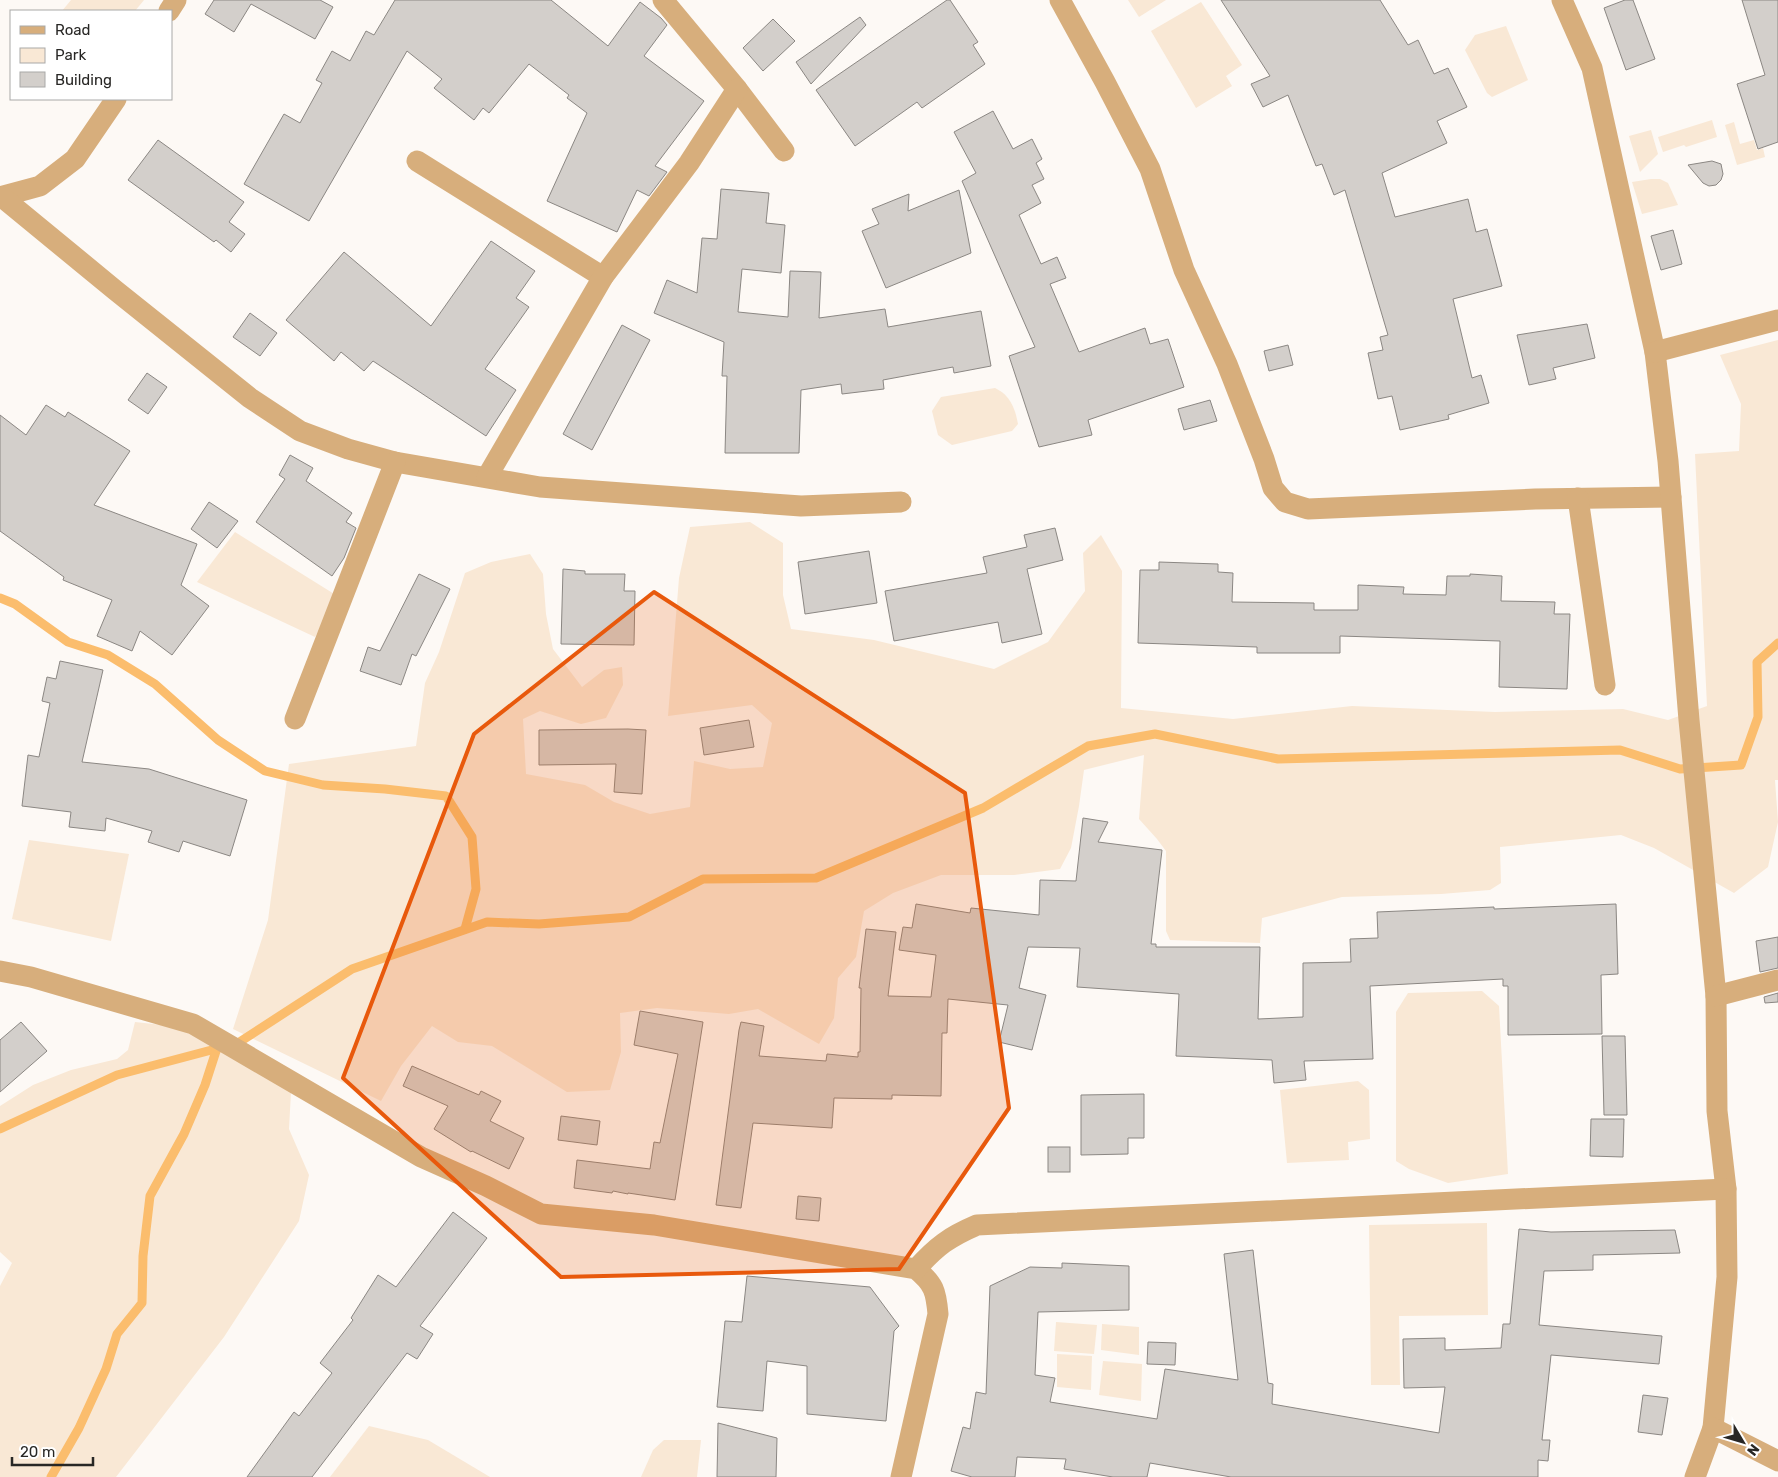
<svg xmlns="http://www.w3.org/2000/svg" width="1778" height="1477" font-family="Rubik,sans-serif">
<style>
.green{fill:#f9e8d5}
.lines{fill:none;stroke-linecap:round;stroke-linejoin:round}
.stream{stroke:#fbbd6d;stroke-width:9}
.building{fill:#d3cfcb;stroke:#8b8783}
.street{stroke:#d7ae7c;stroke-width:21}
.marked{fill:#e8590c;fill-opacity:0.2;stroke:#e8590c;stroke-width:4;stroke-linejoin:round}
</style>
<rect width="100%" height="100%" fill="#fdf9f5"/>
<g class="green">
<path d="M 71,0 L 144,0 L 135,11 L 62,11 Z"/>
<path d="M 1128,0 L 1166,0 L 1139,17 Z"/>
<path d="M 1201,2 L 1242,65 L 1226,76 L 1232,86 L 1196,108 L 1151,31 Z"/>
<path d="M 1506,26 L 1528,80 L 1492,97 L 1487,93 L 1465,50 L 1475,35 Z"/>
<path d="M 1712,120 L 1717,137 L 1686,147 L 1684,145 L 1663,152 L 1658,137 Z"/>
<path d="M 1734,122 L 1740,144 L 1754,140 L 1757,150 L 1763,148 L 1765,157 L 1737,165 L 1725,125 Z"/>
<path d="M 1651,130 L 1658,154 L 1640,172 L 1629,136 Z"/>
<path d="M 1651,179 L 1660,179 L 1668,183 L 1678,205 L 1642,214 L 1632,182 Z"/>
<path d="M 1778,340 L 1778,780 L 1775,780 L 1778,822 L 1768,867 L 1734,893 L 1654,848 L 1621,835 L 1500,847 L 1501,883 L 1490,890 L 1441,894 L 1342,897 L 1262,918 L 1260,943 L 1170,940 L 1166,931 L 1166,851 L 1157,839 L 1139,819 L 1144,755 L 1084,770 L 1079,806 L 1071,848 L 1060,869 L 1014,875 L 941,875 L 893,893 L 864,911 L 856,957 L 838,978 L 834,1018 L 819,1044 L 758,1009 L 729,1014 L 657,1008 L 620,1013 L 621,1052 L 610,1090 L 567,1092 L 492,1046 L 458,1042 L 432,1026 L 401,1066 L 381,1101 L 233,1029 L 268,920 L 289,764 L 416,746 L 425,683 L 439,652 L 465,573 L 491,562 L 530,554 L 543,574 L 546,614 L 553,649 L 582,687 L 604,670 L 622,667 L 623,685 L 606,718 L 581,724 L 540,711 L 523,719 L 526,774 L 585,785 L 614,802 L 650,814 L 690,807 L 694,761 L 730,769 L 763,767 L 772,723 L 752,705 L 668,716 L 679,578 L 690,527 L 750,522 L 783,543 L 783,595 L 791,629 L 874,640 L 994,669 L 1048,642 L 1085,591 L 1083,553 L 1101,535 L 1122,571 L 1121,708 L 1233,719 L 1352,706 L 1495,712 L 1623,709 L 1668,720 L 1707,706 L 1695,454 L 1739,451 L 1741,404 L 1720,355 Z"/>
<path d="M 995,388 C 1010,395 1015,408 1018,424 L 1012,431 L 952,445 L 938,435 L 932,411 L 941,397 Z"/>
<path d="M 235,532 L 339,597 L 315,637 L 197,582 Z"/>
<path d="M 29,840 L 129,854 L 111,941 L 12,919 Z"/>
<path d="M 1482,991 L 1499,1006 L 1508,1174 L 1448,1183 L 1409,1169 L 1396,1161 L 1396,1012 L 1408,993 Z"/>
<path d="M 135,1022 L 181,1027 L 291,1092 L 289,1129 L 309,1175 L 299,1221 L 224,1337 L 116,1477 L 0,1477 L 0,1286 L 12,1263 L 0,1252 L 0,1106 L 33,1085 L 71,1070 L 117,1059 L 128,1050 Z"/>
<path d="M 1358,1081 L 1369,1090 L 1370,1139 L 1348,1142 L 1349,1160 L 1287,1163 L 1280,1090 Z"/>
<path d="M 1487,1223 L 1488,1315 L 1399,1316 L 1400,1385 L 1371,1385 L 1369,1225 Z"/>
<path d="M 1056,1322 L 1097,1325 L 1094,1354 L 1054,1351 Z"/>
<path d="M 1102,1324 L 1139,1327 L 1139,1355 L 1101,1350 Z"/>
<path d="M 1057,1354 L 1092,1356 L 1091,1390 L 1057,1387 Z"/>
<path d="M 1103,1361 L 1142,1364 L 1141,1401 L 1099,1395 Z"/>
<path d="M 369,1426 L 428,1440 L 490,1477 L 330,1477 Z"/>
<path d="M 664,1440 L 701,1440 L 697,1477 L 641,1477 L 653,1450 Z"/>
</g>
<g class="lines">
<g class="stream">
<path d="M 0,598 L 15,604 L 68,642 L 108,655 L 155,684 L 218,740 L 265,771 L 323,785 L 385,789 L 446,796 L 472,837 L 476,889 L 465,929"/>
<path d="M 0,1129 L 117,1075 L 238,1043 L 352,969 L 487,922 L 539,924 L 629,917 L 703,879 L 816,878 L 983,808 L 1088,746 L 1155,734 L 1278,759 L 1620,750 L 1680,769 L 1741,765 L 1758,717 L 1757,662 L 1778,643"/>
<path d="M 51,1477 L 79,1428 L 106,1369 L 117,1334 L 142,1303 L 143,1256 L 150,1196 L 184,1134 L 205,1085 L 217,1048"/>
</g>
</g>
<g class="building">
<path d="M 214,0 L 320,0 L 333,7 L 315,39 L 251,4 L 234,32 L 205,14 Z"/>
<path d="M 395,0 L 551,0 L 608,46 L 640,2 L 661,18 L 667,25 L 644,56 L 704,101 L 655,166 L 667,172 L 649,196 L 637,190 L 617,232 L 547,201 L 587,113 L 567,98 L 569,95 L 529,64 L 489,113 L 483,108 L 474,120 L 434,88 L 442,79 L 407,51 L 309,221 L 244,184 L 284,114 L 300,123 L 322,83 L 316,80 L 332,51 L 350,61 L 366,31 L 374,35 Z"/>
<path d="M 947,0 L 950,0 L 978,42 L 973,45 L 985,64 L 922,108 L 917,102 L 855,146 L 816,90 Z"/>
<path d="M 1221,0 L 1380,0 L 1408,45 L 1418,40 L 1434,74 L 1448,68 L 1467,107 L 1437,121 L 1447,143 L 1382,173 L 1395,217 L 1468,199 L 1476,232 L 1487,229 L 1502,286 L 1453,299 L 1472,378 L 1481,375 L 1489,403 L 1448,415 L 1449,419 L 1400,430 L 1392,396 L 1378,399 L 1368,353 L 1383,350 L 1380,337 L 1388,335 L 1345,190 L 1334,195 L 1322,164 L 1316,166 L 1288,95 L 1263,107 L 1251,84 L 1270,76 Z"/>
<path d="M 1625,0 L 1633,0 L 1655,59 L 1626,70 L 1604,8 Z"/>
<path d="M 1742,0 L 1778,0 L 1778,142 L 1758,149 L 1737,84 L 1765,75 Z"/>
<path d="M 860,17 L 866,25 L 811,84 L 796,62 Z"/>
<path d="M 773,19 L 795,41 L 763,71 L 743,48 Z"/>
<path d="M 993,111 L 1013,149 L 1032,139 L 1042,159 L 1036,163 L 1044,179 L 1032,185 L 1041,203 L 1019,215 L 1041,264 L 1057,257 L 1066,278 L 1050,284 L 1079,352 L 1145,328 L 1150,344 L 1168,339 L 1184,387 L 1088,420 L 1092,435 L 1039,447 L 1009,356 L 1035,347 L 962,181 L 976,173 L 954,132 Z"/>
<path d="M 158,140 L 244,202 L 229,222 L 245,234 L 231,252 L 216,240 L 214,242 L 128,180 Z"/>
<path d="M 1712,161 L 1721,164 L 1723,174 L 1721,180 L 1716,185 L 1709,186 L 1703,183 L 1688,165 Z"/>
<path d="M 721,189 L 769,193 L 766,223 L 785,225 L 781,273 L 742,269 L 738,312 L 788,317 L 790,271 L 821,272 L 819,318 L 885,309 L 888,327 L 981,311 L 991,366 L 954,373 L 953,367 L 883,380 L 884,389 L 842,394 L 841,384 L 801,390 L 799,453 L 725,453 L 727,376 L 722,376 L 724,342 L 654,313 L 667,280 L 697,293 L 702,238 L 717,239 Z"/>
<path d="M 959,190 L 971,253 L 886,288 L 862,231 L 879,224 L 872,209 L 909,194 L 908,211 Z"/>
<path d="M 1673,230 L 1682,264 L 1661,270 L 1651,236 Z"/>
<path d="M 491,241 L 535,271 L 516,298 L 529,307 L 485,369 L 516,390 L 486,436 L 373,361 L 364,371 L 341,352 L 334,361 L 286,320 L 344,252 L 431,326 Z"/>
<path d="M 250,313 L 277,333 L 260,356 L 233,337 Z"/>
<path d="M 1587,324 L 1595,358 L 1553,368 L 1556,379 L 1529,385 L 1517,335 Z"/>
<path d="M 622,325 L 650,340 L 592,450 L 563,434 Z"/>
<path d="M 1288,345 L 1293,365 L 1269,371 L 1264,351 Z"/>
<path d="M 147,373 L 167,387 L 148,414 L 128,400 Z"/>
<path d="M 1210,400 L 1217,421 L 1184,430 L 1178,409 Z"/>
<path d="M 46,405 L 65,417 L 68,412 L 130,451 L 94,505 L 197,544 L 181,585 L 209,606 L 172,655 L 140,631 L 132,651 L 97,636 L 112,600 L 63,580 L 64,577 L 0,531 L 0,415 L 26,435 Z"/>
<path d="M 290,455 L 313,468 L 306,481 L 352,513 L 346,522 L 356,528 L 344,558 L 332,576 L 256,522 L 285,479 L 279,475 Z"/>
<path d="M 209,502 L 238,521 L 217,548 L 191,529 Z"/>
<path d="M 1055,528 L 1063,560 L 1027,569 L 1042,634 L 1002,643 L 998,622 L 894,641 L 885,591 L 987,573 L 983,557 L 1027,547 L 1024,535 Z"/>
<path d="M 869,551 L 877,603 L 805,614 L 798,562 Z"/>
<path d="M 1159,562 L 1218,564 L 1218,572 L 1233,573 L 1232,602 L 1314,603 L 1314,610 L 1358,610 L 1358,585 L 1404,587 L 1403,594 L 1446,595 L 1447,576 L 1470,576 L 1470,574 L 1502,576 L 1501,601 L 1555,602 L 1554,614 L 1570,614 L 1567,689 L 1499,687 L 1500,641 L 1340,636 L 1340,653 L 1257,653 L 1257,647 L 1138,643 L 1140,570 L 1159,570 Z"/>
<path d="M 563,569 L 585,571 L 585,574 L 625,574 L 624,591 L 635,591 L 634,645 L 561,644 Z"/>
<path d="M 419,574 L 450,589 L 416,656 L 412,654 L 401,685 L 360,671 L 368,647 L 380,651 Z"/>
<path d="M 60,661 L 103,670 L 82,762 L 149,769 L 247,800 L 230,856 L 183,841 L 179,852 L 148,842 L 152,831 L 106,818 L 105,831 L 69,827 L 71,812 L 22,806 L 28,755 L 39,757 L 50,703 L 42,701 L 47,677 L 56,679 Z"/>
<path d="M 749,720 L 754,747 L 704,755 L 700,728 Z"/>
<path d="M 628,729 L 646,730 L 642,794 L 614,792 L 616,764 L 539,765 L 539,730 Z"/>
<path d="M 1083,818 L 1108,822 L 1098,842 L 1162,850 L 1151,944 L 1156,944 L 1156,947 L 1260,947 L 1258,1019 L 1303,1017 L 1303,963 L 1351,962 L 1350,939 L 1378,938 L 1377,912 L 1494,907 L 1494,909 L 1616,904 L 1618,974 L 1601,975 L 1602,1034 L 1508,1035 L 1508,986 L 1503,986 L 1503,979 L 1370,986 L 1373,1059 L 1304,1061 L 1306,1080 L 1274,1083 L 1272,1060 L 1176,1056 L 1179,994 L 1077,987 L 1080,948 L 1028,947 L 1019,988 L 1046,995 L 1032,1050 L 999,1042 L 1008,1005 L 948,999 L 947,1033 L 942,1033 L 941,1096 L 892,1095 L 892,1099 L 834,1098 L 832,1128 L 753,1123 L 741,1208 L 716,1205 L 739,1030 L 741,1022 L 764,1026 L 759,1056 L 826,1061 L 827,1054 L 858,1057 L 858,1052 L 860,1052 L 861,988 L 859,988 L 866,929 L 896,932 L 888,996 L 931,997 L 936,955 L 899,950 L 903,927 L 912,928 L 916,904 L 970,913 L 971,908 L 1039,915 L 1040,880 L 1076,881 Z"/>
<path d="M 1778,937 L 1778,968 L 1760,972 L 1756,941 Z"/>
<path d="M 1778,993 L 1778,1002 L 1765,1003 L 1764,997 Z"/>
<path d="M 640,1011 L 703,1022 L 675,1200 L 628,1193 L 628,1194 L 613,1191 L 612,1193 L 574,1188 L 577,1160 L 650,1169 L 654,1142 L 660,1143 L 678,1054 L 634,1045 Z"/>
<path d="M 21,1022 L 47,1051 L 0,1092 L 0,1040 Z"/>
<path d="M 1602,1036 L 1625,1036 L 1627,1115 L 1604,1115 Z"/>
<path d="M 412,1066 L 479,1095 L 481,1091 L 501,1101 L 490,1121 L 524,1138 L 509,1169 L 472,1151 L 471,1152 L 434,1129 L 448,1106 L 403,1086 Z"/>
<path d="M 1144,1094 L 1144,1138 L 1128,1138 L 1128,1154 L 1081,1155 L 1081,1095 Z"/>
<path d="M 561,1116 L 600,1121 L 597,1145 L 558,1140 Z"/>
<path d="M 1591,1119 L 1624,1119 L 1623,1157 L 1590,1156 Z"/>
<rect x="1048" y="1147" width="22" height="25"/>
<path d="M 798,1196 L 821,1198 L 819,1221 L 796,1219 Z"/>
<path d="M 453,1212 L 487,1238 L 420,1326 L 433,1334 L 417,1359 L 407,1353 L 312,1477 L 247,1477 L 294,1412 L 299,1416 L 332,1373 L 320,1363 L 353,1320 L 351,1318 L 378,1275 L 396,1287 Z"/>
<path d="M 1519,1229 L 1551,1232 L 1675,1230 L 1680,1253 L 1593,1255 L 1593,1270 L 1544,1271 L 1539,1325 L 1662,1336 L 1659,1364 L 1551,1355 L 1542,1440 L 1550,1440 L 1548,1461 L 1538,1460 L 1538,1477 L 1231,1477 L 1150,1463 L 1147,1477 L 1113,1477 L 1064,1469 L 1066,1459 L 1017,1457 L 1015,1477 L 972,1477 L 951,1471 L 963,1427 L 970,1429 L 976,1392 L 986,1394 L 990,1286 L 1030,1267 L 1062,1268 L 1062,1263 L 1129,1266 L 1129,1310 L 1038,1312 L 1035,1375 L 1055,1378 L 1050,1402 L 1157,1419 L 1165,1369 L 1238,1380 L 1224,1254 L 1253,1250 L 1268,1383 L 1273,1384 L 1272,1404 L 1439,1433 L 1445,1387 L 1404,1388 L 1403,1339 L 1445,1338 L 1445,1350 L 1501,1348 L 1503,1324 L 1510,1324 Z"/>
<path d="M 747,1276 L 870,1287 L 899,1326 L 894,1331 L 886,1421 L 807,1414 L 807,1366 L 767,1361 L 763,1411 L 717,1407 L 725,1321 L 742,1322 Z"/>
<path d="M 1148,1342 L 1176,1343 L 1175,1365 L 1147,1364 Z"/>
<path d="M 1643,1395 L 1668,1398 L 1662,1435 L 1638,1432 Z"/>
<path d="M 718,1423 L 777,1438 L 776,1477 L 717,1477 Z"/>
</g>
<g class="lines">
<g class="street">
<path d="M 663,0 L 737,89 L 784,151"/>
<path d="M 1060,0 L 1105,82 L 1150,169 L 1184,270 L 1227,364 L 1264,459 L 1273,488 L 1285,502 L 1308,509 L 1535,499 L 1671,497"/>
<path d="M 1562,0 L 1592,68 L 1655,352 L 1668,461 L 1689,720 L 1716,996 L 1717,1111 L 1726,1189 L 1727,1277 L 1713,1428 L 1695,1477"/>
<path d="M 169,11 L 176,0"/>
<path d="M 417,161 L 603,277"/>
<path d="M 0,197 L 40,186 L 75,159 L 116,99"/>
<path d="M 2,197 L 115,290 L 250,398 L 300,431 L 348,449 L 395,462 L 540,487 L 801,506 L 901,502"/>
<path d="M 1655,352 L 1778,320"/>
<path d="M 487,477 L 603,277 L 689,163 L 737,89"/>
<path d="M 1578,498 L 1605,685"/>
<path d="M 295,719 L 395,462"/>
<path d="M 0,971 L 31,977 L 193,1024 L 421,1157 L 486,1186 L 541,1214 L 654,1225 L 916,1269 C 934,1284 936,1291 938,1314 L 901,1477"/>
<path d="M 1716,996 L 1778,980"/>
<path d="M 916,1269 C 937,1246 949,1237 977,1225 L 1726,1189"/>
<path d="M 1713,1428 L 1778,1461"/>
</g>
</g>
<path class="marked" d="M 654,592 L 965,793 L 1009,1108 L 899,1269 L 561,1277 L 343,1078 L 474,734 Z"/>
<rect x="10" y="10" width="162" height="90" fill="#ffffff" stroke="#a9a9a8"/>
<rect x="20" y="26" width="25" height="8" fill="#d7ae7c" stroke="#a9a9a8"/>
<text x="55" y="35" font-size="15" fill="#282725">Road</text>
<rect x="20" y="48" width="25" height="15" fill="#f9e8d5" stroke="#a9a9a8"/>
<text x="55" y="60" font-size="15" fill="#282725">Park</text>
<rect x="20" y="72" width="25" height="15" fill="#d3cfcb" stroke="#a9a9a8"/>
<text x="55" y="85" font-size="15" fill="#282725">Building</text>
<g transform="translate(1743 1442) rotate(128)" stroke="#ffffff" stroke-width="4" paint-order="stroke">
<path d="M0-4L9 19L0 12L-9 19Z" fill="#282725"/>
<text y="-8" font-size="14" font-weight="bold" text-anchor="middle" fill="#282725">N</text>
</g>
<path d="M12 1457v8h81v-8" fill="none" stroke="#282725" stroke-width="2.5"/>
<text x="20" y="1457" font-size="15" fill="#282725" stroke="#ffffff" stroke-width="4" paint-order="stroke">20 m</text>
</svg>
